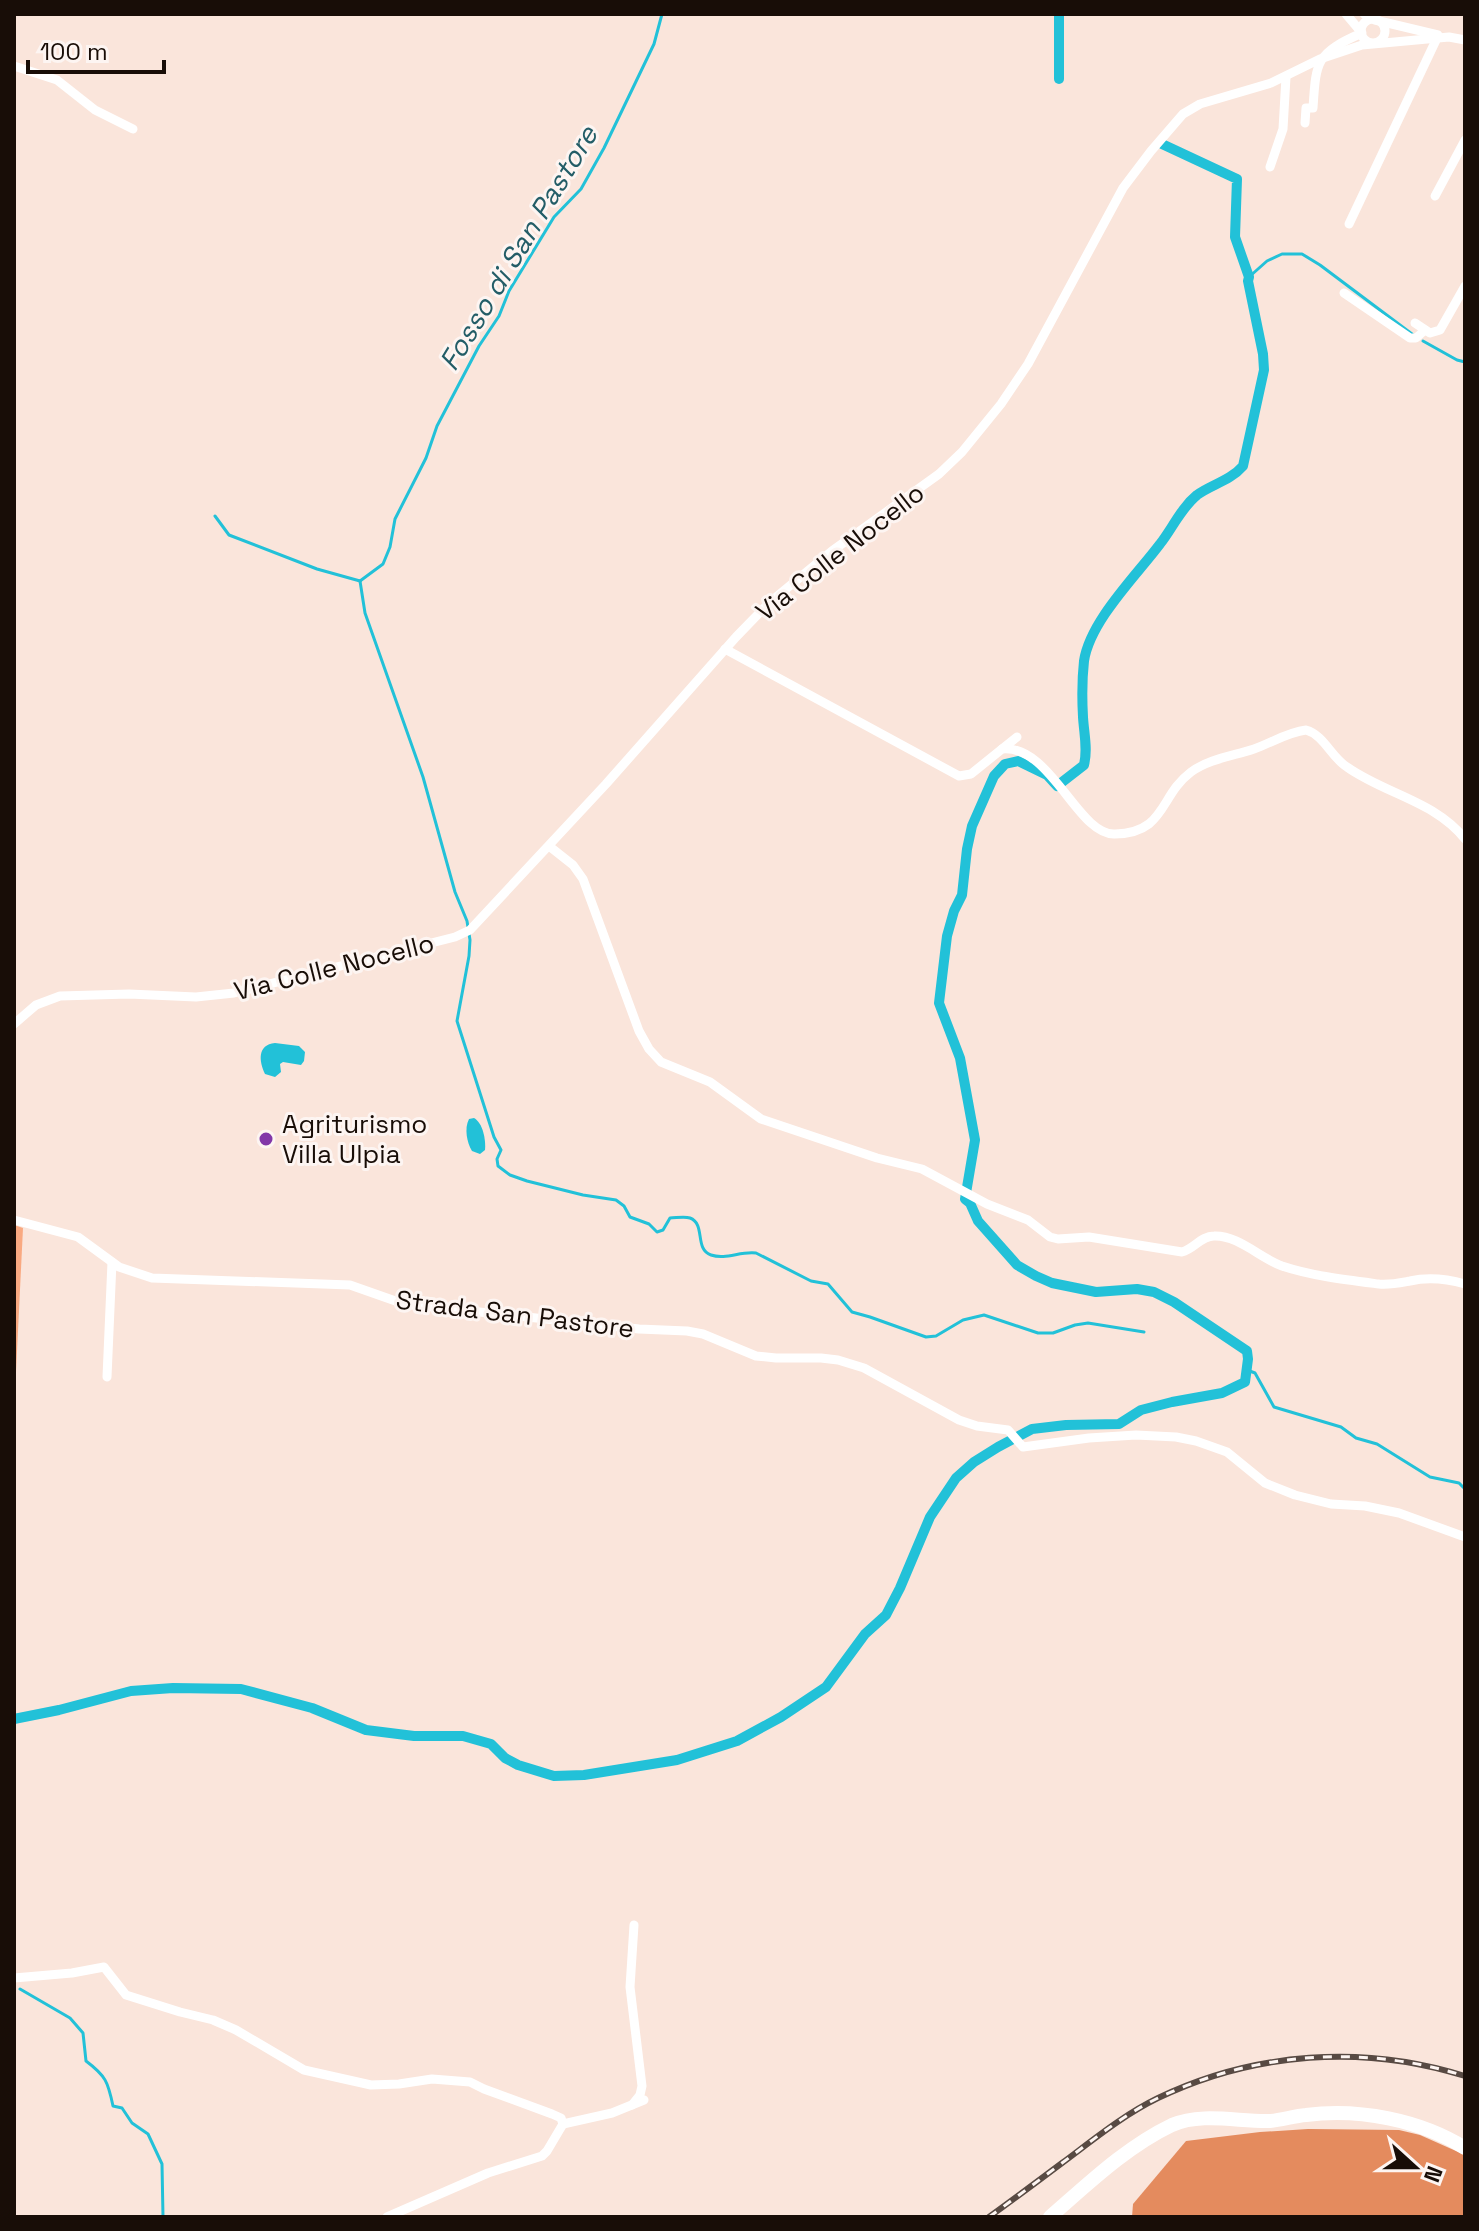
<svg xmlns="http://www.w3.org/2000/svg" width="1479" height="2231" font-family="'Space Grotesk',sans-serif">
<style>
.green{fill:#f9a981}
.forest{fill:#e48b5e}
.water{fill:#22c1d8}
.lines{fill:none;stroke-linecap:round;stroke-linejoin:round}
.stream{stroke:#22c1d8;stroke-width:3}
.canal{stroke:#22c1d8;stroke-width:10}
.minor{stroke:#fff;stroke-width:9}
.secondary{stroke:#fff;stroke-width:14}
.rail-casing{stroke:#584a43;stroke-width:6}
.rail{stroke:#fdf5f2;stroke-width:3;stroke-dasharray:9;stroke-linecap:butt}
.poi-dot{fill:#8237a8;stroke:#fdf5f2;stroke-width:3}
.labels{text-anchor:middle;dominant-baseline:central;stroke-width:6;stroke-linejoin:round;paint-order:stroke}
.street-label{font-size:26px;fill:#180d07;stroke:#fdf5f2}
.poi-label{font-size:26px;fill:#180d07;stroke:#fdf5f2;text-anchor:start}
.water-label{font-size:28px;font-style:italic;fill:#235d67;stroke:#fdf5f2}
</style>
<rect width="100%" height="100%" fill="#fae5db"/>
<path class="green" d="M 14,1225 L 23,1228 L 14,1413 Z"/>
<path class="forest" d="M 1308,2129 L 1399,2130 L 1420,2135 L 1465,2155 L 1465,2217 L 1132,2217 L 1133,2204 L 1186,2141 L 1260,2132 Z"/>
<g class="water">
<path d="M 275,1043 L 299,1046 L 305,1052 L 304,1061 L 301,1065 L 283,1062 L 280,1064 L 281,1072 L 275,1077 L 265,1074 C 259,1061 257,1045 275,1043 Z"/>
<path d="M 474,1118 C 483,1123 486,1140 485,1150 L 480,1154 L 472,1151 C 467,1143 464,1128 469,1119 Z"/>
</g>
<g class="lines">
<g class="stream">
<path d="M 1249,277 L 1267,261 L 1282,254 L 1302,254 L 1320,265 L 1412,334"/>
<path d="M 1423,341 L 1457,360 L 1465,362"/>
<path d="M 215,516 L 229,535 L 317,569 L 360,581"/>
<path d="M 360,581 L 365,613 L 423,777 L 455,892 L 467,921 L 470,940 L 469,956 L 457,1021 L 494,1137 L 501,1150 L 497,1159 L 498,1166 L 510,1175 L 527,1181 L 583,1195 L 616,1200 L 624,1206 L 630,1217 L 649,1224 L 657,1232 L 663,1230 L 670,1218 C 676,1218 684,1216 690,1218 C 706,1224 694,1249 711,1255 C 726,1260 740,1251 756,1253 L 811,1281 L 828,1284 L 852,1312 L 870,1317 L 926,1337 L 936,1336 L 963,1320 L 984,1315 L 1038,1333 L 1053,1333 L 1075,1325 L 1088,1323 L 1144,1332"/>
<path d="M 360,581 L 383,564 L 390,547 L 395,519 L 426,458 L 437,426 L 479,346 L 499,316 L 509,291 L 554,217 L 581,189 L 604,148 L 654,44 L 662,14"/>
<path d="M 1247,1370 L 1255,1373 L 1274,1407 L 1341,1427 L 1356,1438 L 1377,1444 L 1430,1477 L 1459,1483 L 1465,1489"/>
<path d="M 20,1989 L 70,2018 L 83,2033 L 86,2061 C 106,2076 108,2082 113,2106 L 122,2108 L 132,2123 L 148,2134 L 162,2164 L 163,2217"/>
</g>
<g class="canal">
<path d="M 1059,14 L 1059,79"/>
<path d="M 14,1719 L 59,1710 L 131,1691 L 173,1688 L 241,1689 L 312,1708 L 366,1730 L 414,1736 L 463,1736 L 491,1744 L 505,1758 L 518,1765 L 554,1776 L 584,1775 L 677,1760 L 737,1741 L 781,1717 L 826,1687 L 865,1634 L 886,1615 L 900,1588 L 930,1517 L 956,1478 L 974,1462 L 998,1447 L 1032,1429 L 1066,1425 L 1119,1424 L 1141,1410 L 1172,1402 L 1222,1393 L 1245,1382 L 1248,1359 L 1247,1351 L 1174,1302 L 1154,1292 L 1137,1289 L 1096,1292 L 1052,1283 L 1036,1276 L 1017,1265 L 978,1221 L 970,1203 L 965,1199 L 975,1140 L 960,1058 L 939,1003 L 947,936 L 954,911 L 962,895 L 967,849 L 972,826 L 994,776 L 1005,764 L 1018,761 L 1047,775 L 1057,786 L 1084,765 C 1088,749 1084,734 1083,717 C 1082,699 1082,679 1084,661 C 1090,621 1136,576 1160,544 C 1172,529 1181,508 1197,495 C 1212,484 1230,481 1243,466 L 1264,370 L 1263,354 L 1248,281 L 1249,277 L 1235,237 L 1237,179 L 1162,144"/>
</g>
<g class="minor">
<path d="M 1364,14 L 1375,20 L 1438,35"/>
<circle cx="1373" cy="31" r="12"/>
<path d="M 14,66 L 57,80 L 95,110 L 133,129"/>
<path d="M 1305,123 L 1306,108 L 1313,108 C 1316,61 1316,53 1362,33 L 1346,14"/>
<path d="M 1270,167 L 1283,129 L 1286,77"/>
<path d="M 1435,196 L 1465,140"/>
<path d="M 1349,224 L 1437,38"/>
<path d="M 1344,293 L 1410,338 L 1416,338 L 1425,330"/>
<path d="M 1415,323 L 1430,333 L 1440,330 L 1465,286"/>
<path d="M 725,649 L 959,776 L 971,774 L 1002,749 C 1051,744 1078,836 1115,834 C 1166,833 1159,796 1191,772 C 1209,759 1233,756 1254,749 C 1271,743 1288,732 1306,730 C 1324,735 1331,757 1347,767 C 1385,794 1435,801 1465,839"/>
<path d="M 1002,749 L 1017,737"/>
<path d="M 549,846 L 573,865 L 583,879 L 639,1031 L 649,1049 L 661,1062 L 710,1082 L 761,1119 L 877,1158 L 922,1169 L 987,1204 L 1028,1220 L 1050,1237 L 1058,1239 L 1089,1237 L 1182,1252 C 1194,1249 1201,1236 1214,1236 C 1238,1235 1260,1258 1282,1266 C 1312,1276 1347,1280 1379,1284 C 1390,1285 1399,1283 1410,1281 C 1428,1277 1447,1279 1465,1284"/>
<path d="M 14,1024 L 36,1005 L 60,996 L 129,994 L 196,997 L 234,993 L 455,937 L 470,930 L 606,784 L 736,637 L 769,603 L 832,551 L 939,474 L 962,452 L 1001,404 L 1028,364 L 1123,188 L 1151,151 L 1183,114 L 1200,104 L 1271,83 L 1320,59 L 1362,45 L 1449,37 L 1465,40"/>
<path d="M 14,1220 L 78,1237 L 119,1267 L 152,1278 L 350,1285 L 404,1304 L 639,1329 L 687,1331 L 703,1334 L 756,1356 L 776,1358 L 821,1358 L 838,1360 L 864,1368 L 959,1420 L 977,1426 L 1008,1430 L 1023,1447 L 1089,1438 L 1136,1435 L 1176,1437 L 1196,1441 L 1227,1452 L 1265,1483 L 1295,1495 L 1331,1504 L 1365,1506 L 1399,1513 L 1465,1537"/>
<path d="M 107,1377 L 112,1262"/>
<path d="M 14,1978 L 72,1973 L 104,1967 L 126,1995 L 180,2012 L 213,2020 L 236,2030 L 304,2070 L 371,2085 L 399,2084 L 432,2079 L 470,2082 L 484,2089 L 552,2114 L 561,2118 L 563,2124"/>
<path d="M 632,2105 L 640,2095 L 642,2086 L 630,1987 L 634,1925"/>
<path d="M 563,2124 L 612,2113 L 644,2100"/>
<path d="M 387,2217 L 488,2173 L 542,2156 L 547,2151 L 563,2124"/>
</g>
<path class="secondary" d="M 1050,2217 C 1088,2184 1126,2147 1172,2125 C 1202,2112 1239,2122 1270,2121 C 1282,2120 1294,2116 1306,2115 C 1359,2108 1420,2120 1465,2148"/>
<defs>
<path id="rail" d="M 989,2217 C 1014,2199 1038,2181 1062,2163 C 1093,2140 1123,2115 1158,2098 C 1254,2052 1363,2044 1465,2076"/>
</defs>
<use href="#rail" class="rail-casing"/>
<use href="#rail" class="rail"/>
</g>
<circle class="poi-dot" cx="266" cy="1139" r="8"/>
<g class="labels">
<g class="street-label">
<text transform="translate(840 552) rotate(-38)">Via Colle Nocello</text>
<text transform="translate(334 967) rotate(-14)">Via Colle Nocello</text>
<text transform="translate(515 1314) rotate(7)">Strada San Pastore</text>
</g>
<g class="poi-label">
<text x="282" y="1124">Agriturismo<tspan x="282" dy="30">Villa Ulpia</tspan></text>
</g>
<g class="water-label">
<text transform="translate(518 248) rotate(-59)">Fosso di San Pastore</text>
</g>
</g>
<rect width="1479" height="2231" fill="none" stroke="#180d07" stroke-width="32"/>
<g transform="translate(1415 2167) rotate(111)" stroke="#fdf5f2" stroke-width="6" paint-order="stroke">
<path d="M0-6L14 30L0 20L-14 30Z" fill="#180d07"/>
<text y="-12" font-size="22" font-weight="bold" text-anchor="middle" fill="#180d07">N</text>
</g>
<path d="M28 60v12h136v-12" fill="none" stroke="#180d07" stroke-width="4"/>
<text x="40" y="60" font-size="24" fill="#180d07" stroke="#fdf5f2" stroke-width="6" paint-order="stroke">100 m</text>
</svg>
